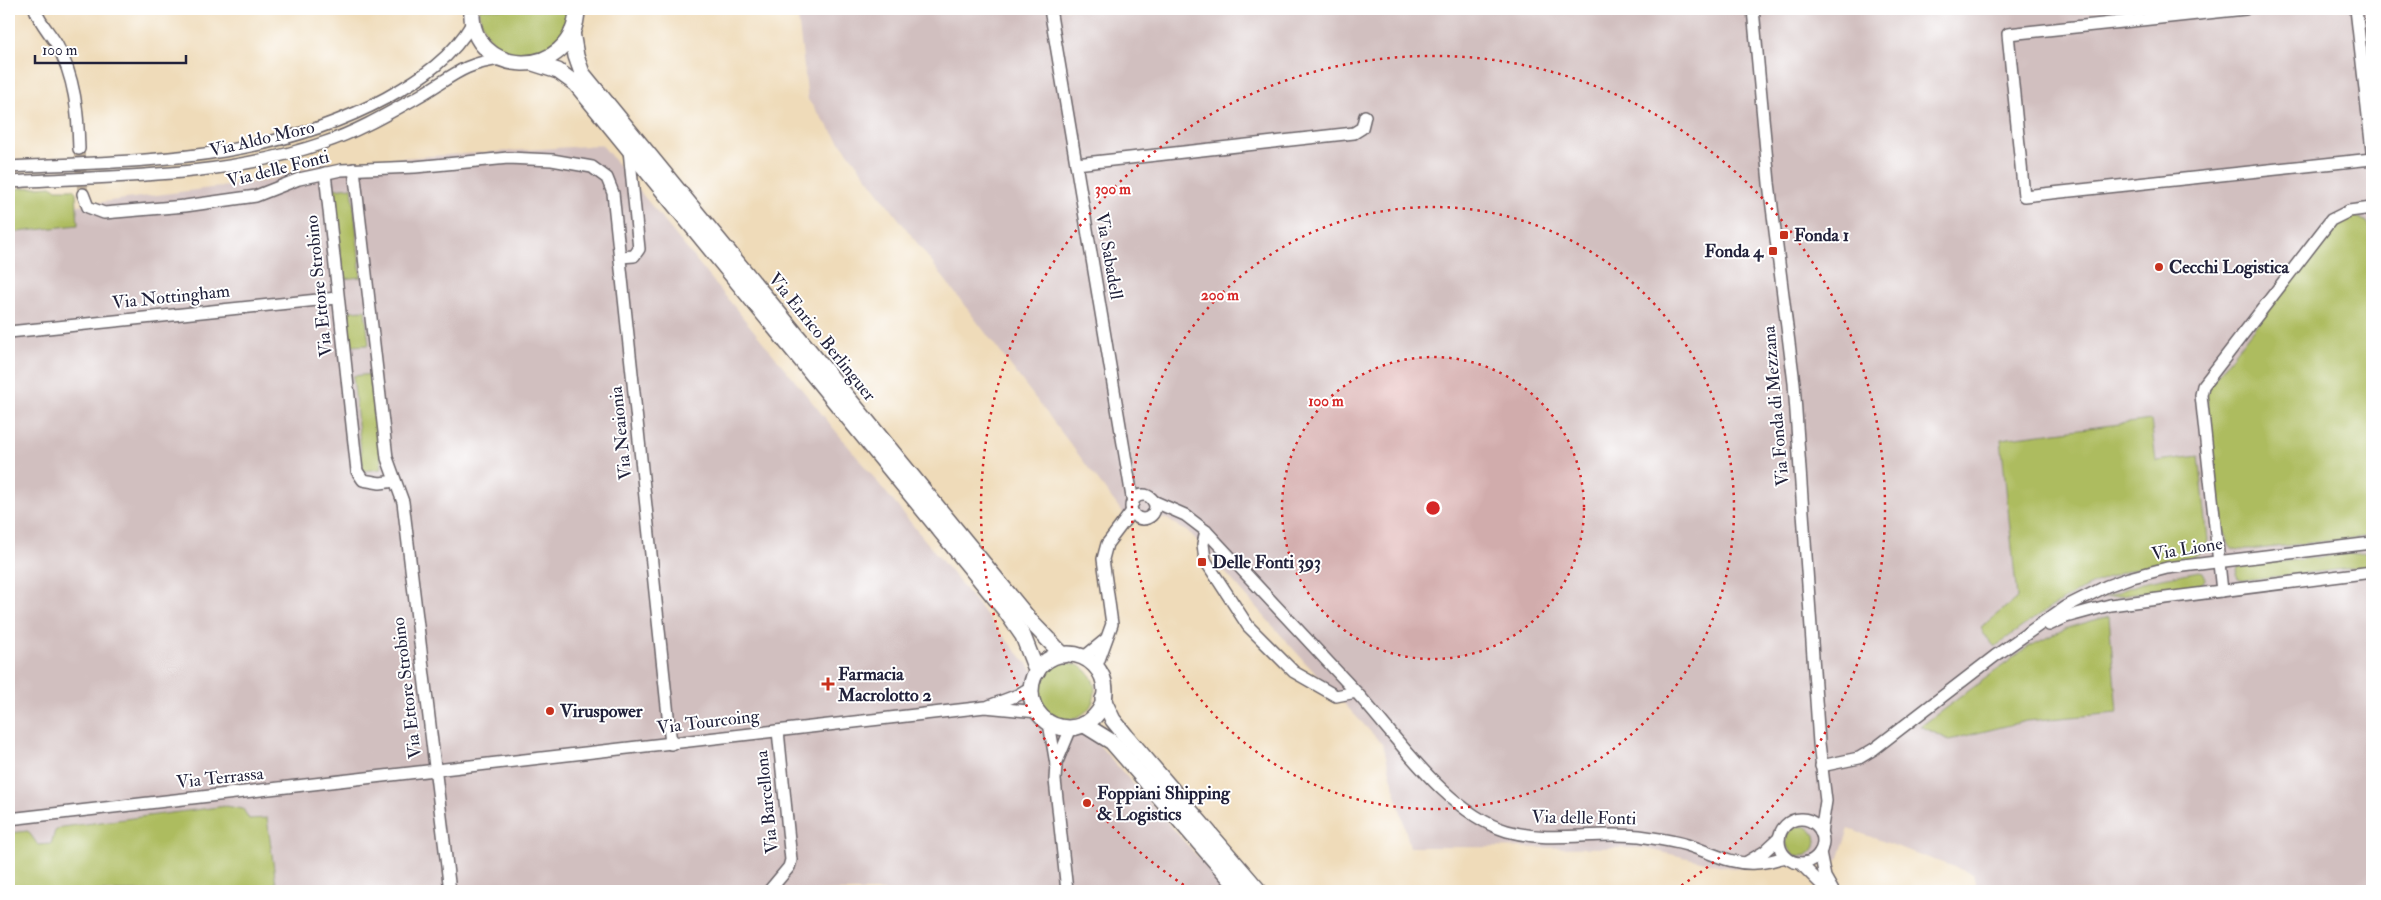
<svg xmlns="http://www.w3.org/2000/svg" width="2381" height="900" font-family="'IM FELL Double Pica',serif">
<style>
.industrial{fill:#d1bfbf}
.green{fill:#adbc5f;stroke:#686f4d}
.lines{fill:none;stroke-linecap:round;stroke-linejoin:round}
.minor-tunnel{stroke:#c6b6a0;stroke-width:11;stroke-dasharray:11 5.5;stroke-linecap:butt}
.minor-casing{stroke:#6a6367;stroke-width:14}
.major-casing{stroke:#6a6367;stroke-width:18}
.minor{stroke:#fff;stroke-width:11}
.major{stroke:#fff;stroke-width:15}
.ring{fill:none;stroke:#d62828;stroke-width:2.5;stroke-dasharray:2.5 5}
.poi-dot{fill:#c8321e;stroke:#fff;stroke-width:2}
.labels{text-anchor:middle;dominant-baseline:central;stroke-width:4;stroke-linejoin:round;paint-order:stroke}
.street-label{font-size:18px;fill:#22223b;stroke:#fff}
.poi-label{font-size:18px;font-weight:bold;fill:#22223b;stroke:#fff;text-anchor:start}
.centre{fill:#d62828;stroke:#fff;stroke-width:2.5}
.ring-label{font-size:15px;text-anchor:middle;font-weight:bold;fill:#d62828;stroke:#fff;stroke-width:4;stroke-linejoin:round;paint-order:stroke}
</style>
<rect width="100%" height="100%" fill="#fff"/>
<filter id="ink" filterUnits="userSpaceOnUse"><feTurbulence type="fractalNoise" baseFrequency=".02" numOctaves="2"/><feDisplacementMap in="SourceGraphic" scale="10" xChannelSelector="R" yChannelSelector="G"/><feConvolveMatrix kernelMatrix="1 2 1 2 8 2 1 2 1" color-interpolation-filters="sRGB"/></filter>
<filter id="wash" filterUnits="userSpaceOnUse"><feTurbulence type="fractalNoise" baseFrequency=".0096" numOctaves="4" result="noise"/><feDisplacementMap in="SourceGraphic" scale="20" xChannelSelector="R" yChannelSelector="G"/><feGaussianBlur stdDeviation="1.12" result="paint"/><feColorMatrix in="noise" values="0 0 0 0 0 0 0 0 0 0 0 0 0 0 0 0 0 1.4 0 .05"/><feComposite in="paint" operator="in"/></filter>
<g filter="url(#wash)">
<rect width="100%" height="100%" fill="#efdbb9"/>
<g class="industrial">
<path d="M 797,9 L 2366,9 L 2372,60 L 2372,891 L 1977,891 L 1973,874 L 1849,829 L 1838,860 L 1732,868 L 1643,848 L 1410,847 L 1383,745 L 1304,661 L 1191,534 L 1167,519 L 1126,517 L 808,100 Z"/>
<path d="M 602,145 L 1014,649 L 1228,891 L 9,891 L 9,214 L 265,181 L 325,163 Z"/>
</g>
<g class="green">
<path d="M 479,9 L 569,9 C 567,69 485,71 479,9 Z"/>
<path d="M 2366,9 L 2372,9 L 2372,60 Z"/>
<path d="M 51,186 L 56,189 L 73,189 L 76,192 L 78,225 L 9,233 L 9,189 Z"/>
<path d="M 352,187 L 361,277 L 343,279 L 333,189 Z"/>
<path d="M 2354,216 L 2367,222 L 2372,230 L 2372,536 L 2249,550 C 2222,551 2233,542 2221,530 L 2207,396 L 2209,386 L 2333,226 L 2342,219 Z"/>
<path d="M 365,310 L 369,345 L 350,346 L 346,311 Z"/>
<path d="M 372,374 L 382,469 L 363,471 L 353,376 Z"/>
<path d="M 2151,420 L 2156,461 L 2199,456 L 2208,540 L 2206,549 C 2194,562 2165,560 2148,565 C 2090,579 2042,611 1995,647 L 1983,633 L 1981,627 L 2017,598 L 2001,439 Z"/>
<path d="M 2372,551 L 2372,566 L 2244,580 L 2238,578 L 2236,574 L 2238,567 L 2243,566 Z"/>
<path d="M 2199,571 L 2203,572 L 2206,578 L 2201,585 L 2104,597 L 2147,581 Z"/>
<path d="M 2109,616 L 2117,713 L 2026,721 L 1949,740 L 1921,726 L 2028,647 L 2067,628 Z"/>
<circle cx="1067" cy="691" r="28"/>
<path d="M 226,806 L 243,809 L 249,819 L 267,818 L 277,891 L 9,891 L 9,833 L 28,831 L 38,845 L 51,844 L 55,831 L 62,827 Z"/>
<circle cx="1801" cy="841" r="15"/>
</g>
</g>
<g filter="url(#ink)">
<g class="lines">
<path class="minor-tunnel" d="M 79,149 L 83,194"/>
<defs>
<g id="minor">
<path d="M 35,9 C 39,22 50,33 57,45 C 75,78 78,112 79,149"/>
<path d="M 1050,9 L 1133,503"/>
<path d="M 1753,9 L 1769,183 L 1794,383 L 1819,743 L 1826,801 L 1821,833"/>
<path d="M 2245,9 L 2008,34 L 2024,196 L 2372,159"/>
<path d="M 2356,9 L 2372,151"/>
<path d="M 1076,164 L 1354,133 L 1362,128 L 1365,116"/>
<path d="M 9,167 C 141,160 266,163 386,98 C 422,78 452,58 473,22"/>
<path d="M 354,169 L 387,458 L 403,502 L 450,891"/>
<path d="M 325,173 L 357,471 L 363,480 L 380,483 L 395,481"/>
<path d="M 9,182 C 114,176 222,178 323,143 C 357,132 389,113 421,95 C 452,77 463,63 502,59"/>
<path d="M 83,194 L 88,207 L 104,213 L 185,206 L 256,196 L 299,179 L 341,170 L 415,167 L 508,158 L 552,160 L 592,167 L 607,178 L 613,193 L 671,744"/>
<path d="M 620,257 L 634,256 L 639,249 L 629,150"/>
<path d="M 9,332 L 337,298"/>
<circle cx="1143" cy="507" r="12"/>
<path d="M 1153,501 L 1185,515 L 1206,531 C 1256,585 1306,638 1356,692 C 1397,737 1447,813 1507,831 C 1553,844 1600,830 1646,837 C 1660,839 1674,841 1687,845 C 1710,852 1731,865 1756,863 C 1766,863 1776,859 1786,857"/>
<path d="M 1206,531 L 1203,544 L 1205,560 L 1248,626 L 1294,672 L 1336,696 L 1356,692"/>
<path d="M 2222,591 L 2201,395 L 2203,386 L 2331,220 L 2349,211 L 2372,208"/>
<path d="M 2049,625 L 2066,617 L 2110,605 L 2372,572"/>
<path d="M 1083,658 L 1105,640"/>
<path d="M 1096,668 L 1112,624 L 1103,559 L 1107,544 L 1132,511"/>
<path d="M 989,706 L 1018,695 L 1031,687"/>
<path d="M 1049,723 L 1056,764 L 1055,780 L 1067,891"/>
<path d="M 1056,764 L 1071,728"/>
<path d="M 1821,766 L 1859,758 L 1874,749 L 1995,656 L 2065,607 L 2107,586 L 2129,578 L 2167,568 L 2372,543"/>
<path d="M 9,819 L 985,707 L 1038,712"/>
<circle cx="1801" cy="841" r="22"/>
<path d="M 1820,852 L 1825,877 L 1833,891"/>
<path d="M 1747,862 L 1764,852 L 1779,838"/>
<path d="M 1800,863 L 1828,891"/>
<path d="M 769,891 L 789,867 L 791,860 L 778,731"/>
</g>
<g id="major">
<path d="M 472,9 C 468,79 575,83 577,9"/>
<path d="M 572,32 L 576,56 L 582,73 L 1033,624 L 1063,655"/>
<path d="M 533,63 L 558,71 L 576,84 L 1005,610 L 1023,636 L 1037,672"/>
<circle cx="1068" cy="691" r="37"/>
<path d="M 1103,699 L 1113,720 L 1126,736 L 1259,891"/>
<path d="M 1083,724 L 1112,742 L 1241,891"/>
</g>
</defs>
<use href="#minor" class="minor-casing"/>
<use href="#major" class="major-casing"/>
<use href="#minor" class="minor"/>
<use href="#major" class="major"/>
</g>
</g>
<circle cx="1433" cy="508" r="151" fill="#d62828" fill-opacity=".12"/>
<g class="ring">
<circle cx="1433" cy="508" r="151"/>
<circle cx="1433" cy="508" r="301"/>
<path d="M1190 889A452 452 0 1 1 1676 889"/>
</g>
<g class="poi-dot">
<rect x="1779" y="230" width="10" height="10" rx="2.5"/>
<rect x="1768" y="246" width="10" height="10" rx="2.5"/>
<circle cx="2159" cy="267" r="5"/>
<rect x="1197" y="557" width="10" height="10" rx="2.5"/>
<path d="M825.5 676.5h5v5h5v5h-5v5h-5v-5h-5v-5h5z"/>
<circle cx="550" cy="711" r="5"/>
<circle cx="1087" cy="803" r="5"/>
</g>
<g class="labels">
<g class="street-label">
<text transform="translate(262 139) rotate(-13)">Via Aldo Moro</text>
<text transform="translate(278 169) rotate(-14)">Via delle Fonti</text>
<text transform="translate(1109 256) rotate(80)">Via Sabadell</text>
<text transform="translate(319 286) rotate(-96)">Via Ettore Strobino</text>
<text transform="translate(171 297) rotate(-6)">Via Nottingham</text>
<text transform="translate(822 337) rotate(51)">Via Enrico Berlinguer</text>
<text transform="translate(1776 406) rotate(-95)">Via Fonda di Mezzana</text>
<text transform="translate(621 433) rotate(-96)">Via Neaionia</text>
<text transform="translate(2187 549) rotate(-9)">Via Lione</text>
<text transform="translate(407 688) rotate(-97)">Via Ettore Strobino</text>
<text transform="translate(708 722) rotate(-7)">Via Tourcoing</text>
<text transform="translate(220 778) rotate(-6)">Via Terrassa</text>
<text transform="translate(767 802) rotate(-96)">Via Barcellona</text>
<text transform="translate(1584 818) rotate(1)">Via delle Fonti</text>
</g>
<g class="poi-label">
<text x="1794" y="235">Fonda 1</text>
<text x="1763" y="251" text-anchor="end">Fonda 4</text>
<text x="2169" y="267">Cecchi Logistica</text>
<text x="1212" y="562">Delle Fonti 393</text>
<text x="838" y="674">Farmacia<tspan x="838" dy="21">Macrolotto 2</tspan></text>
<text x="560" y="711">Viruspower</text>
<text x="1097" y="793">Foppiani Shipping<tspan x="1097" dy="21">&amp; Logistics</tspan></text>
</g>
</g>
<circle cx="1433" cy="508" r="8" class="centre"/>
<g class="ring-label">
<text x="1113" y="194">300 m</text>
<text x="1220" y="300">200 m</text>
<text x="1326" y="406">100 m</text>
</g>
<rect width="2381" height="900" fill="none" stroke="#fff" stroke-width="30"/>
<path d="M35 55v8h151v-8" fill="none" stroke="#22223b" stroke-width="2.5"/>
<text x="42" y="55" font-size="15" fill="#22223b" stroke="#ffffff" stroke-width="4" paint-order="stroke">100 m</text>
</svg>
